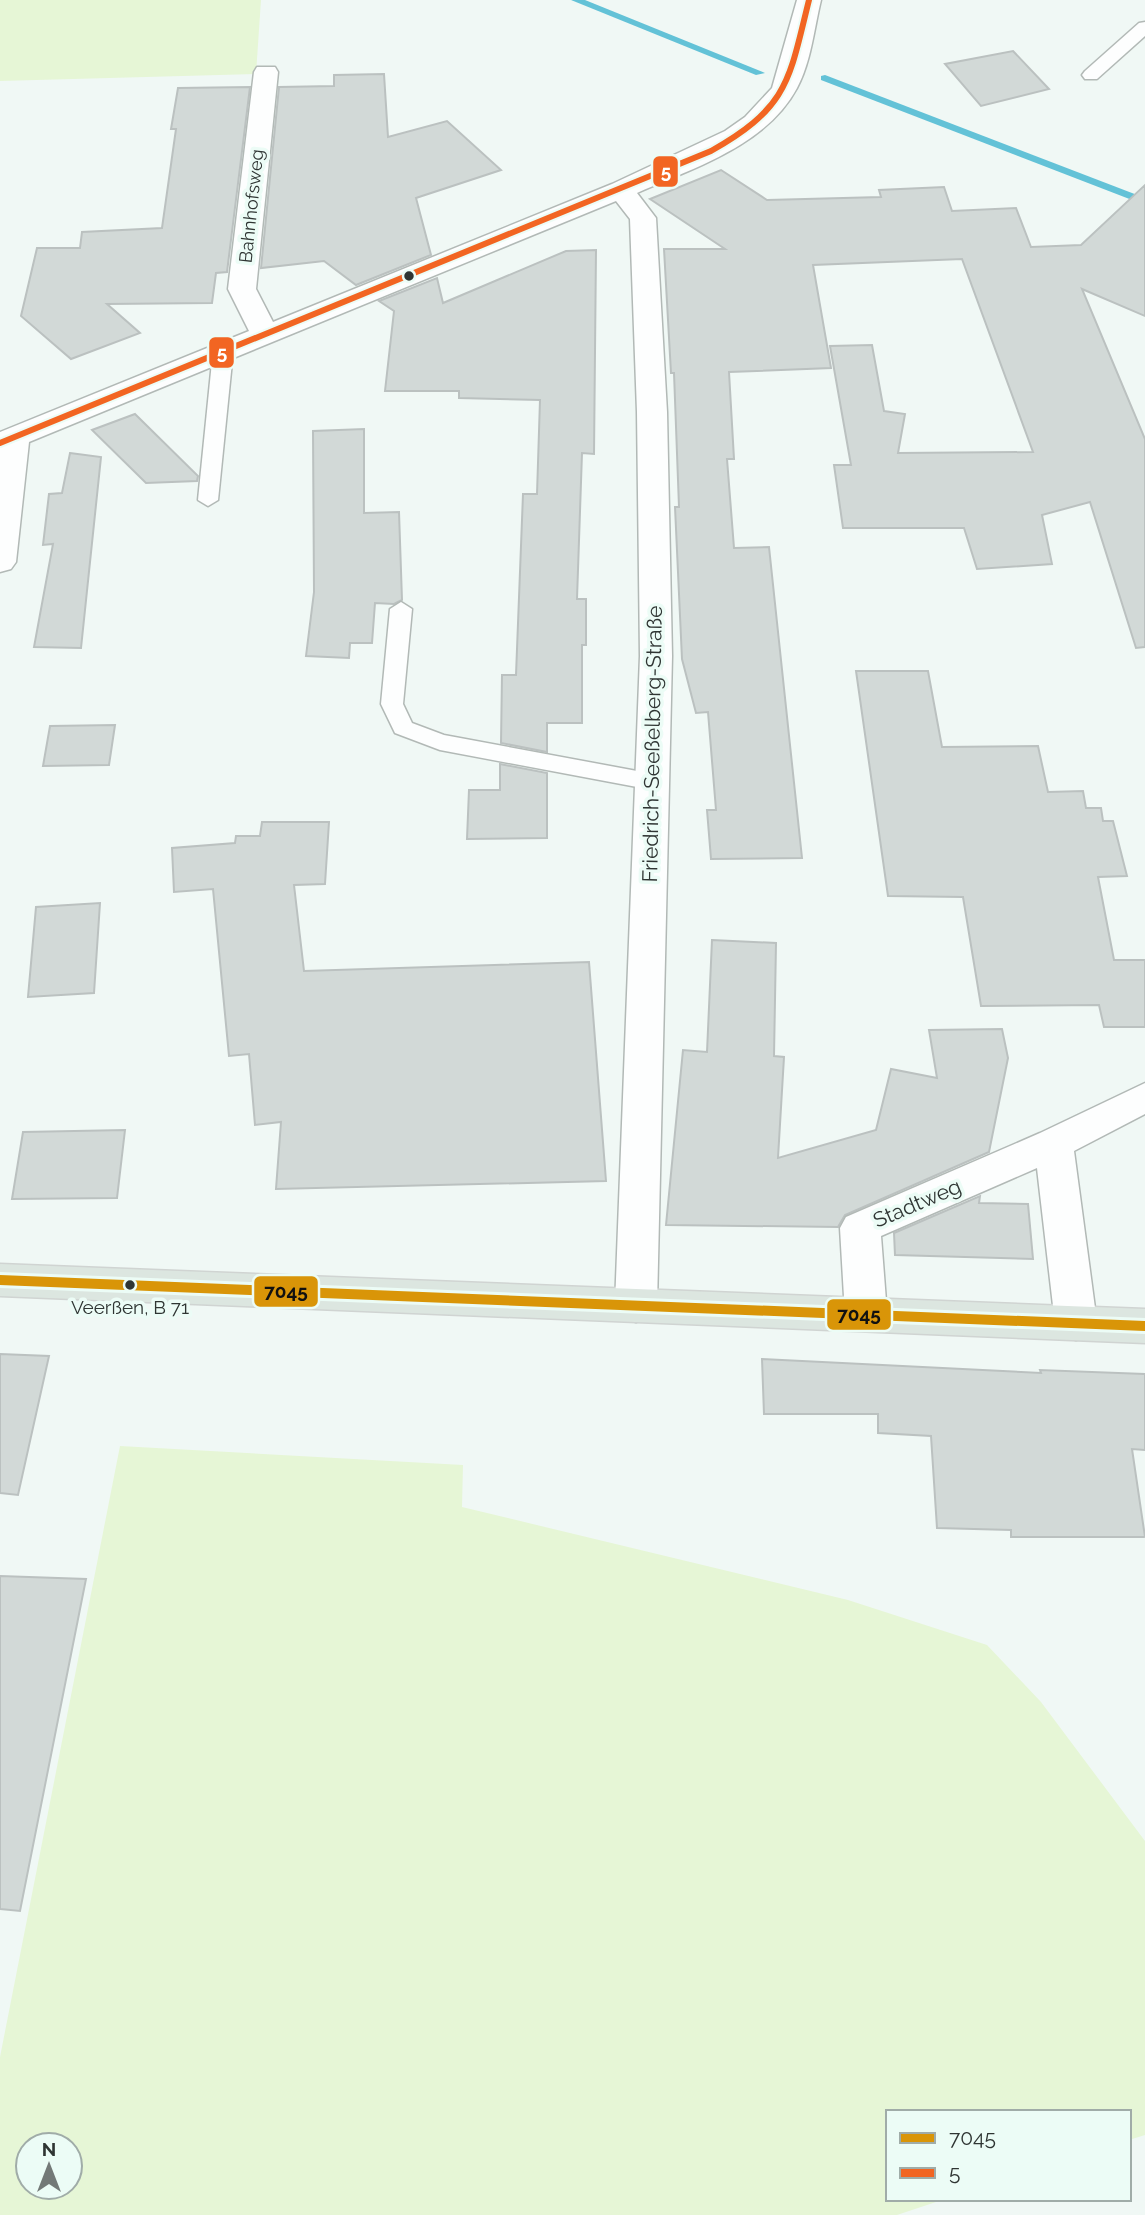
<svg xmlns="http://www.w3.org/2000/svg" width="1145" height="2215" font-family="Raleway,sans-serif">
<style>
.green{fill:#e6f6d6;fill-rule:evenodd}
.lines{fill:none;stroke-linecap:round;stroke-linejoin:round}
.stream{fill:#63c2d7;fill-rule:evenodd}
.building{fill:#d2d9d7;stroke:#bbc1c0;stroke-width:2}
.lane-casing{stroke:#b2b9b6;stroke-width:3}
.street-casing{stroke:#b2b9b6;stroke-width:3}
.primary-casing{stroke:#d0d4d2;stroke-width:3}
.lane{fill:#fdfefe;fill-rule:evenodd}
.street{fill:#fdfefe;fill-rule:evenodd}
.primary{fill:#dce6e0;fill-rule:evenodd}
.bus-1-casing{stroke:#ecfcf6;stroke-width:16}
.bus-2-casing{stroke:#ecfcf6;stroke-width:10}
.bus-1{stroke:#d99508;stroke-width:10}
.bus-2{stroke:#f26522;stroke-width:6}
.bus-dot{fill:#2f3533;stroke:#ecfcf6;stroke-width:2.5}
.labels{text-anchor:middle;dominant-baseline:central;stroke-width:7;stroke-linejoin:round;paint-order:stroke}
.far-street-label{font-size:18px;fill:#2f3533;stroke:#ecfcf6}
.bus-label{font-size:19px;fill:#2f3533;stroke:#ecfcf6}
.street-label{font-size:21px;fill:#2f3533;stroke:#ecfcf6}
.line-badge{stroke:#ecfcf6;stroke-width:2.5}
.badge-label{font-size:19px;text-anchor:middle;font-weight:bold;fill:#fff}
.pale-badge-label{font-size:19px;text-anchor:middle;font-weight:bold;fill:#111}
</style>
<rect width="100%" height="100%" fill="#f0f8f5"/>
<g class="green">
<path d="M 0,0 L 261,0 L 256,74 L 0,81 Z"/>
<path d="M 120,1446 L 463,1465 L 462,1507 L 848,1600 L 987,1645 L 1041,1702 L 1145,1841 L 1145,2135 L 1129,2140 L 1129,2112 L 888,2112 L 888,2199 L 945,2199 L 897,2215 L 0,2215 L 0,2057 ZM 28,2145 L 70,2145 L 70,2187 L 28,2187 Z"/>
</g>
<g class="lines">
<g class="stream">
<path d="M 571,0 L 585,0 L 765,73 L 756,75 Z"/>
<path d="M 825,75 L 1145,198 L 1145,205 L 821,80 L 821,76 Z"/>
</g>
</g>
<g class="building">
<path d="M 1013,51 L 1049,89 L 981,106 L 945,64 Z"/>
<path d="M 384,74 L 388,137 L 447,121 L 501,170 L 416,198 L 431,255 L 356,285 L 324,261 L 261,268 L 279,87 L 334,86 L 334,75 Z"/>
<path d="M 250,87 L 227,272 L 216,273 L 212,303 L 107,304 L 140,333 L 71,359 L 21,316 L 37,248 L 80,248 L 82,232 L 162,228 L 176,129 L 171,129 L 178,88 Z"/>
<path d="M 721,170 L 767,200 L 881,197 L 879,190 L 944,187 L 952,211 L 1016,208 L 1031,247 L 1081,245 L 1145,185 L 1145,316 L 1082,289 L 1145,439 L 1145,647 L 1136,648 L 1090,502 L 1042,515 L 1052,564 L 977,569 L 964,528 L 843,528 L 834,465 L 851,465 L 830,346 L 872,345 L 884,411 L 905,414 L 898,453 L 1033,452 L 962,259 L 813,265 L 831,368 L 729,372 L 734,459 L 727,459 L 734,548 L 769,547 L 802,858 L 711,859 L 707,810 L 716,810 L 708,712 L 696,713 L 682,659 L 675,507 L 679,507 L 674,373 L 671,373 L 664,249 L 725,249 L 650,199 Z"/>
<path d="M 596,250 L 594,454 L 582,453 L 577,599 L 586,599 L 586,645 L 582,645 L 582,723 L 547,723 L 547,752 L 501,743 L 502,675 L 516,675 L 523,494 L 537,494 L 540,400 L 459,398 L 459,391 L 385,391 L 394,311 L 379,301 L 437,278 L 443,303 L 566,251 Z"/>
<path d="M 135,414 L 198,476 L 197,481 L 146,483 L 92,430 Z"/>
<path d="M 364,429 L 364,513 L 399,512 L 402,600 L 394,604 L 375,603 L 372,643 L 350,643 L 349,658 L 306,656 L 314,592 L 313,431 Z"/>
<path d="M 70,453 L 101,457 L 81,648 L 34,647 L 53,544 L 43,545 L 49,494 L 62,493 Z"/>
<path d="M 856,671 L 928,671 L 942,747 L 1038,746 L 1048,792 L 1083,791 L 1086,808 L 1101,808 L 1103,821 L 1113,821 L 1127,876 L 1098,877 L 1114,960 L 1145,960 L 1145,1027 L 1104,1027 L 1099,1005 L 981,1006 L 963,897 L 888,896 Z"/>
<path d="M 115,725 L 109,765 L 43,766 L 50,726 Z"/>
<path d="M 500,764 L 547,773 L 547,838 L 467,839 L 469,790 L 500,790 Z"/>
<path d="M 262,822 L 329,822 L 325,884 L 294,885 L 304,971 L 589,962 L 606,1181 L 276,1189 L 281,1122 L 255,1125 L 249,1054 L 229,1056 L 213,889 L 174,892 L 172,848 L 235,843 L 236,836 L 260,836 Z"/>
<path d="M 100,903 L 94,993 L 28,997 L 36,907 Z"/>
<path d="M 712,940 L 776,943 L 774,1056 L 784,1057 L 778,1158 L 876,1130 L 891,1069 L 937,1078 L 929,1030 L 1002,1029 L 1008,1058 L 989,1152 L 845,1215 L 838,1227 L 666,1225 L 683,1050 L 707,1052 Z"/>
<path d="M 125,1130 L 117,1198 L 12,1199 L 23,1132 Z"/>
<path d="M 980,1196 L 979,1203 L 1028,1204 L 1033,1259 L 895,1255 L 894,1233 Z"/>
<path d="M 0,1354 L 49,1356 L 18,1495 L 0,1493 Z"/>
<path d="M 762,1359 L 1041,1373 L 1040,1370 L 1145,1374 L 1145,1450 L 1132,1449 L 1145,1537 L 1011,1537 L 1011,1530 L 937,1528 L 931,1436 L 878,1433 L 878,1414 L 764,1414 Z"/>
<path d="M 0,1576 L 86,1579 L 20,1911 L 0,1909 Z"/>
</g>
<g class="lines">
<defs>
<g id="lane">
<path d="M 1145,22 L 1145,36 L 1097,79 L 1085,79 L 1082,75 L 1085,71 L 1139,23 Z"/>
<path d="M 223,346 L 233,352 L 218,500 L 208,506 L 198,500 L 213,352 Z"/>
<path d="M 401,602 L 412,609 L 403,704 L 412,723 L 444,735 L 653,774 L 661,776 L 665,782 L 661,788 L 653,790 L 440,750 L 395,733 L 381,704 L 390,609 Z"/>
</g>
<g id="street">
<path d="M 797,0 L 821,0 C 814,29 811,62 797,88 C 766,146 693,168 637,193 L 656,218 L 667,412 L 672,656 L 657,1305 L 651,1317 L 636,1322 L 621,1317 L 615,1305 L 640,656 L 637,412 L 630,219 L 616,201 L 29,442 L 16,562 L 11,569 L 0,572 L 0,432 L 249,331 L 228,289 L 254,72 L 257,67 L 275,67 L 278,72 L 256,289 L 273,322 L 612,184 L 725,131 L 745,117 L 772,88 Z"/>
<path d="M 1145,1083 L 1145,1114 L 1074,1151 L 1097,1323 L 1091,1335 L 1076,1340 L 1061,1335 L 1055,1323 L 1037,1168 L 881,1236 L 887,1314 L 881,1326 L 866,1331 L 851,1326 L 845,1314 L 840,1228 L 846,1217 L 1040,1133 Z"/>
</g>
<path id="primary" d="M 0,1264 L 1145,1309 L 1145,1343 L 0,1296 Z"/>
</defs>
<use href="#lane" class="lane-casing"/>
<use href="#street" class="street-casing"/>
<use href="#primary" class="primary-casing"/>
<use href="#lane" class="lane"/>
<use href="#street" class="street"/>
<use href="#primary" class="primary"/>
<defs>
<path id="bus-1" d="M 0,1280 L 1145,1326"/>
<path id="bus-2" d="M 0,443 L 711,151 C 789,107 789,80 809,0"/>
</defs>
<use href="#bus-1" class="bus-1-casing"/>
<use href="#bus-2" class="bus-2-casing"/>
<use href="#bus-1" class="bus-1"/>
<use href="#bus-2" class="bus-2"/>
</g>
<g class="bus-dot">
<circle cx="409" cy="276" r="6"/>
<circle cx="130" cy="1285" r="6"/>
</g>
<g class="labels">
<g class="far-street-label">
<text transform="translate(251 206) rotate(-84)">Bahnhofsweg</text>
</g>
<g class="bus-label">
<text x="130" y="1307">Veerßen, B 71</text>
</g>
<g class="street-label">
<text transform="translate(652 744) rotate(-89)">Friedrich-Seeßelberg-Straße</text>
<text transform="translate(917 1203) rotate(-23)">Stadtweg</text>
</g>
</g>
<g class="line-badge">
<rect x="652" y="155" width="27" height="33" rx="7" fill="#f26522"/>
<rect x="208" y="336" width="27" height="33" rx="7" fill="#f26522"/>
<rect x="253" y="1275" width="66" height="33" rx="7" fill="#d99508"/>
<rect x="826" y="1298" width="66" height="33" rx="7" fill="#d99508"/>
</g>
<g class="badge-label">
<text x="666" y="178">5</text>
<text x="222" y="359">5</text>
</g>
<g class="pale-badge-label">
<text x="286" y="1298">7045</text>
<text x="859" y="1321">7045</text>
</g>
<rect x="886" y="2110" width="245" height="91" fill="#ecfcf6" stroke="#a0aca8" stroke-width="2"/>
<rect x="900" y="2133" width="35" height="10" fill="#d99508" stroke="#a0aca8" stroke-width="2"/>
<text x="949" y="2145" font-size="21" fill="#2f3533">7045</text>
<rect x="900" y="2168" width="35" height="10" fill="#f26522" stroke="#a0aca8" stroke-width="2"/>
<text x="949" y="2180" font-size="21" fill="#2f3533">5</text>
<g transform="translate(49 2166)"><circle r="33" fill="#ecfcf6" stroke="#a0aca8" stroke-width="2"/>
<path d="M0-5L12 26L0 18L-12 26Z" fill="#737977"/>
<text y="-10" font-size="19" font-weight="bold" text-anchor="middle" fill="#2f3533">N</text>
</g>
</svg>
